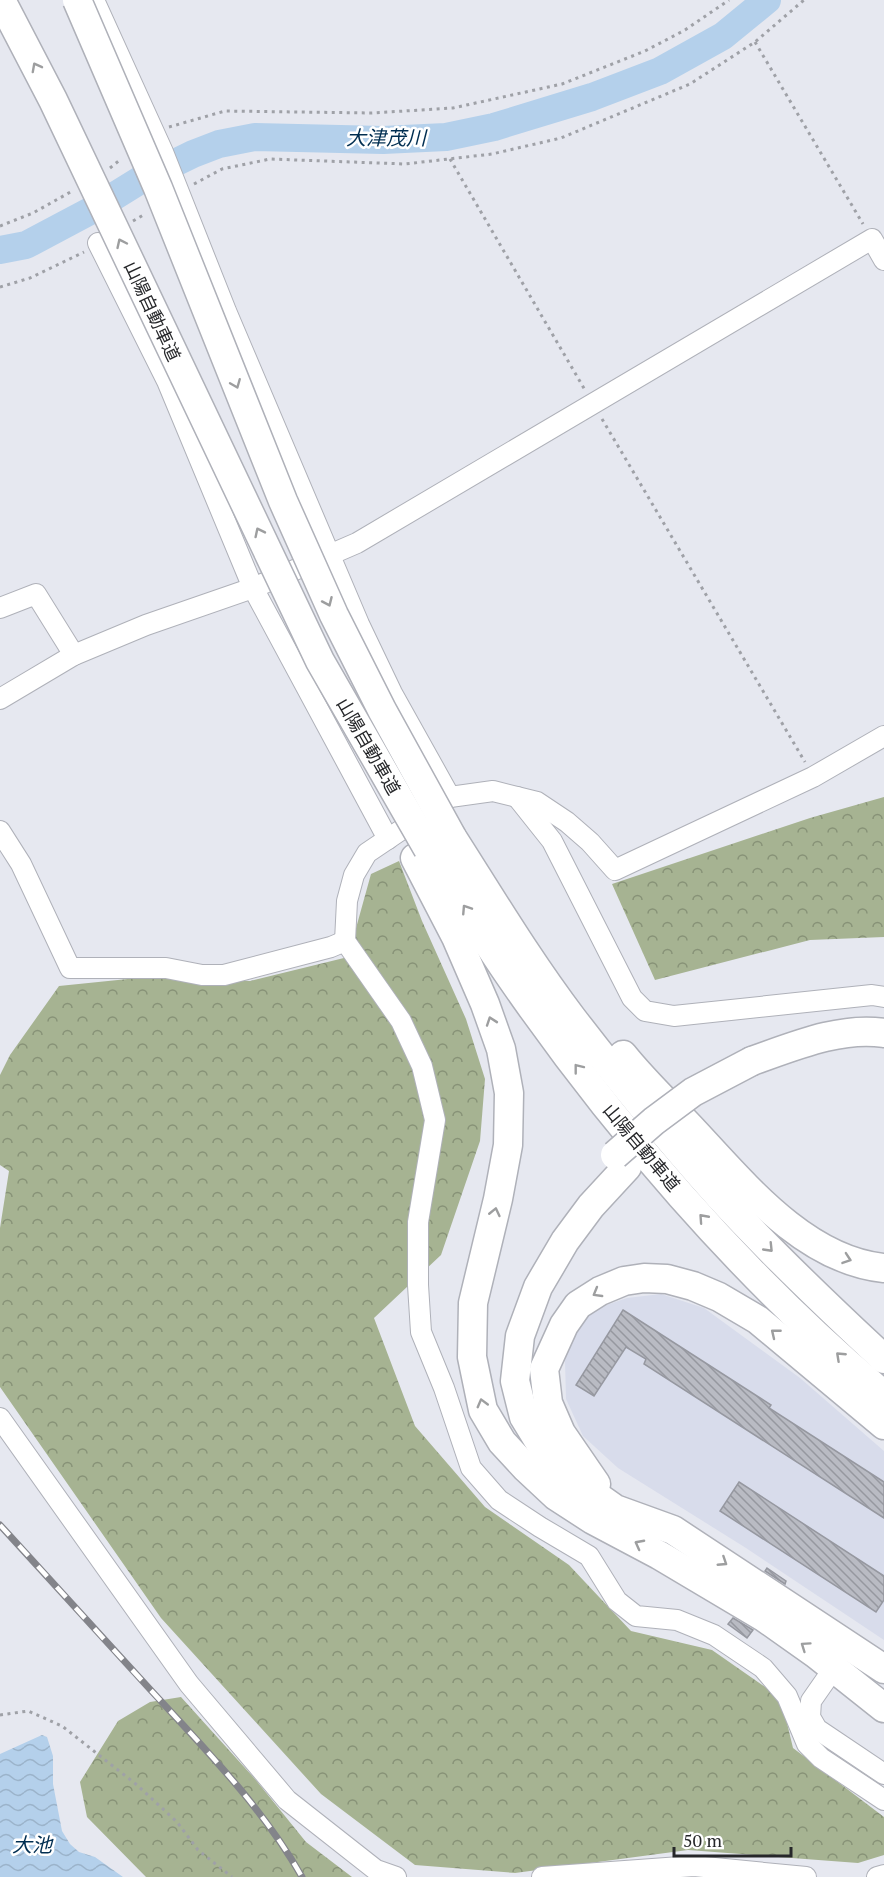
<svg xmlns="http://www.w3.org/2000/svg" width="884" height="1877" font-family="'PT Serif','Noto Sans JP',serif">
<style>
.built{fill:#d8dceb}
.forest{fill:url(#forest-crowns)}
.water{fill:url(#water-waves)}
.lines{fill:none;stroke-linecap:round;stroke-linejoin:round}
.river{stroke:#b4d0eb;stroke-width:28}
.building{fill:url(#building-back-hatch);stroke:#9698a0;stroke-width:1.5}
.minor-casing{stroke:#afb1b9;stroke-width:22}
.highway-casing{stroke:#afb1b9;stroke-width:31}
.path{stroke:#9fa1a7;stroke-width:3;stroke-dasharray:3 4.5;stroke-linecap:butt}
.minor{stroke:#fff;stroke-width:20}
.highway{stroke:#fff;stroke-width:28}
.rail-casing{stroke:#83848a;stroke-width:7}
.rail{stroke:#fff;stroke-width:4.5;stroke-dasharray:14;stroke-linecap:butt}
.highway-bridge-casing{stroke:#afb1b9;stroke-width:31;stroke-linecap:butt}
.highway-bridge{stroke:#fff;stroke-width:28}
.oneway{stroke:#9d9e9f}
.labels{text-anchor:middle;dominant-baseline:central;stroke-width:5;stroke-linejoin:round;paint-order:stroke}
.street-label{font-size:18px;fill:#26272a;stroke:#fff}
.water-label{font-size:20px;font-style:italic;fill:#002e51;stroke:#fff}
</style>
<defs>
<pattern id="forest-crowns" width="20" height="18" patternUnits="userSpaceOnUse" patternTransform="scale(1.5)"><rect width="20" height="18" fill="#a6b392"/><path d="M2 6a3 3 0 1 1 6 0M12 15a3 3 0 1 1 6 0" fill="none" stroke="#879277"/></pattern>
<pattern id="water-waves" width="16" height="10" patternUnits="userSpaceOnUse" patternTransform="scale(1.5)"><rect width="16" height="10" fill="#b4d0eb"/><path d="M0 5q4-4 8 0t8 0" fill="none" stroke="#9bb3ca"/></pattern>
<pattern id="building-back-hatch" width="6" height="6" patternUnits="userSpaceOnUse" patternTransform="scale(1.5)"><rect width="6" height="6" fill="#b9bbc3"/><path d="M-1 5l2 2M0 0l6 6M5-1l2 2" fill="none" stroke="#96989f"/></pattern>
</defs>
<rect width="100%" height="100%" fill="#e6e8f0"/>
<path class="built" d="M 661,1294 L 704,1308 L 800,1378 L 884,1451 L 884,1640 L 746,1548 L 618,1468 L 583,1436 L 566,1399 L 565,1361 L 573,1330 L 595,1309 L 627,1298 Z"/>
<g class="forest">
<path d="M 884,797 L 884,937 L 810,940 L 655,980 L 612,884 L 810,818 Z"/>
<path d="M 399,861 L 422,921 L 466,1019 L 485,1079 L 480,1141 L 441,1255 L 374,1318 L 415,1426 L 485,1507 L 569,1565 L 631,1631 L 712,1650 L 781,1698 L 793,1748 L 884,1817 L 884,1855 L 858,1863 L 688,1850 L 515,1873 L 415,1865 L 321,1794 L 161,1618 L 0,1387 L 0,1228 L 9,1171 L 0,1165 L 0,1075 L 10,1055 L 59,986 L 157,976 L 250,981 L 348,957 L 371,874 Z"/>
<path d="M 181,1697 L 255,1779 L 306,1842 L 352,1877 L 146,1877 L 87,1817 L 80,1782 L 118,1721 L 150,1702 Z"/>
</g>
<path class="water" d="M 42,1735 L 47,1737 L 53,1756 L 53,1784 L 62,1831 L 70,1844 L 79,1852 L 95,1857 L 123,1877 L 0,1877 L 0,1754 Z"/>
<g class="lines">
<path class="river" d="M 0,250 L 26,245 L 92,210 L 142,179 L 193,154 L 219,144 L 255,137 L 383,140 L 446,137 L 494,127 L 592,97 L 660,71 L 723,36 L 767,0"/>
</g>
<g class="building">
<path d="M 623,1310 L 771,1405 L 769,1408 L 884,1482 L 884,1518 L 644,1364 L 646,1359 L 626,1347 L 594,1396 L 576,1385 Z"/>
<path d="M 739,1482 L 884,1576 L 884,1600 L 876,1612 L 720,1511 Z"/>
<path d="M 767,1568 L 786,1581 L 785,1584 L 765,1571 Z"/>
<path d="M 733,1618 L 753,1630 L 747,1638 L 728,1624 Z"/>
</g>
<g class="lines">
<defs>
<g id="minor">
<path d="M 94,0 L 163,152 L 226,311 L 359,624 L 392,693 L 450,797"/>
<path d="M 98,243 L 167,381 L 253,588 L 388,839"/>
<path d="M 0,608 L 36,594 L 74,655"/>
<path d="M 0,699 L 74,655 L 146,625 L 253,588 L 357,543 L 872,239 L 884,260"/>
<path d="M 884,736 L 813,777 L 615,870 L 590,842 L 567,822 L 537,802 L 493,791 L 450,797 L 367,853 L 354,875 L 347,901 L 345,941 L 401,1021 L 422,1066 L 435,1120 L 418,1222 L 418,1285 L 421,1332 L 444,1388 L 471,1468 L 499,1500 L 540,1527 L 589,1556 L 617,1601 L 636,1616 L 677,1620 L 714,1635 L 763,1668 L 787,1696 L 807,1744 L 821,1758 L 884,1800"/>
<path d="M 517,797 L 552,841 L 632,998 L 645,1011 L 674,1016 L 872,995 L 884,997"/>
<path d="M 0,831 L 21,864 L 70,968 L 166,968 L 202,975 L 224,975 L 331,947 L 345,941"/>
<path d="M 0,1418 L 189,1684 L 287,1800 L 376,1870 L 396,1877"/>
<path d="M 834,1668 L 811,1701 L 810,1717 L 817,1729 L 884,1774"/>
<path d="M 542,1877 L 694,1866 L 806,1877"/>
<path d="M 877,1877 L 884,1875"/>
</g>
<g id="highway">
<path d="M 452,837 C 491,898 528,960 572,1018 C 619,1079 668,1139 719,1196 C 771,1253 827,1306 884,1359"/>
<path d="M 431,854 C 456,893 481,934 507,972 C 612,1125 742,1276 884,1395"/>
<path d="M 415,858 L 456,937 L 485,1004 L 501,1049 L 509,1093 L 508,1145 L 498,1199 L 473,1303 L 472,1357 L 483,1410 L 502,1442 L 526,1468 L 556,1496 L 593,1520 L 659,1555 L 765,1618 L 816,1654 L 884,1708"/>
<path d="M 623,1055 C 643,1080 667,1103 689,1126 C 741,1181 803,1260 884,1268"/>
<path d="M 752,1061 C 792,1047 841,1026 884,1033"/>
<path d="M 627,1167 L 591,1206 L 565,1241 L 538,1287 L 520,1336 L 515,1381 L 524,1417 L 549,1458 L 581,1485 L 615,1509 L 673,1530 L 884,1669"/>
<path d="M 596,1484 L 561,1433 L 548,1403 L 544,1369 L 564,1325 L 578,1305 L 600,1291 L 624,1281 L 644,1278 L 667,1279 L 693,1286 L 719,1297 L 758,1320 L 884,1425"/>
</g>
</defs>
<use href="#minor" class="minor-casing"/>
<use href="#highway" class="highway-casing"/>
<g class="path">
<path d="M 755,42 L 863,224"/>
<path d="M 169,127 L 225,111 L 372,113 L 453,108 L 562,84 L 645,51 L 685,30 L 729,0"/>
<path d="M 450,159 L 585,390"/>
<path d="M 110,168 L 121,159"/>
<path d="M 194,184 L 222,169 L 270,159 L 405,164 L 492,154 L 561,138 L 690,84 L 755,42 L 804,0"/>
<path d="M 133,221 L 145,214"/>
<path d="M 0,226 L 33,213 L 74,190"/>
<path d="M 0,287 L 30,278 L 84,252"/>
<path d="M 602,419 L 805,762"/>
<path d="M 0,1715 L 28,1711 L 62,1726 L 137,1785 L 177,1822 L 198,1850 L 232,1877"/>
</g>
<use href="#minor" class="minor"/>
<use href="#highway" class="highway"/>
<defs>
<path id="rail" d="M 0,1525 C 49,1578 98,1633 147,1686 C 202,1746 262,1806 302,1877"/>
</defs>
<use href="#rail" class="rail-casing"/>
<use href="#rail" class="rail"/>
<defs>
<g id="highway-bridge">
<path d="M 1,0 L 53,100 L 320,661 L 428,849"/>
<path d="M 77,0 L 158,188 L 283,501 L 334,615 L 382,710 L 452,837"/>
<path d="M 615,1155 L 654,1121 L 693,1092 L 752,1061"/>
</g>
</defs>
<use href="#highway-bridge" class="highway-bridge-casing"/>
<use href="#highway-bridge" class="highway-bridge"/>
</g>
<defs><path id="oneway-chevron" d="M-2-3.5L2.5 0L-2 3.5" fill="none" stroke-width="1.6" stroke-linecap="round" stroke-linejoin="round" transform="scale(1.5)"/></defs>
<g class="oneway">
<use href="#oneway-chevron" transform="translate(36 67) rotate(-118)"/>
<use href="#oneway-chevron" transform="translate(121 243) rotate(-115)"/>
<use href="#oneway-chevron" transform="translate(236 384) rotate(68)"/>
<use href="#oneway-chevron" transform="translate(259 532) rotate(-116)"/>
<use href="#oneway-chevron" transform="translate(328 602) rotate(66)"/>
<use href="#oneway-chevron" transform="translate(466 909) rotate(-123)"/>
<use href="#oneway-chevron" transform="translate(491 1021) rotate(-109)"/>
<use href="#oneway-chevron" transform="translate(578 1068) rotate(-128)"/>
<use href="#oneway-chevron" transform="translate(495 1212) rotate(-77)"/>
<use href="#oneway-chevron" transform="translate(703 1218) rotate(-132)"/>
<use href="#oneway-chevron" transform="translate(769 1248) rotate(46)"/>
<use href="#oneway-chevron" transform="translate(847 1259) rotate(19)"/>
<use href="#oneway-chevron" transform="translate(597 1293) rotate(150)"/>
<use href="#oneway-chevron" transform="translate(775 1333) rotate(-141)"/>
<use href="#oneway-chevron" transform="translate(840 1356) rotate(-137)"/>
<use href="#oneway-chevron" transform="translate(482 1403) rotate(-105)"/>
<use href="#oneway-chevron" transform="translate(639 1544) rotate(-152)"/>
<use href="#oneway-chevron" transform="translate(723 1562) rotate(33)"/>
<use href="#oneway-chevron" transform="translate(805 1646) rotate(-145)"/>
</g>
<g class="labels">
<g class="street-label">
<text transform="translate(153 311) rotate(65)">山陽自動車道</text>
<text transform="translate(369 746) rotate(60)">山陽自動車道</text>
<text transform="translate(642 1147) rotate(50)">山陽自動車道</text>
</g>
<g class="water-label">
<text x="386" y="137">大津茂川</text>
<text x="32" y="1844">大池</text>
</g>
</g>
<path d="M674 1847v9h117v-9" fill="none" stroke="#26272a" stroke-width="3"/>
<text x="683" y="1847" font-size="18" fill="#26272a" stroke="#ffffff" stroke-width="4.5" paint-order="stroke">50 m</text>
</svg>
